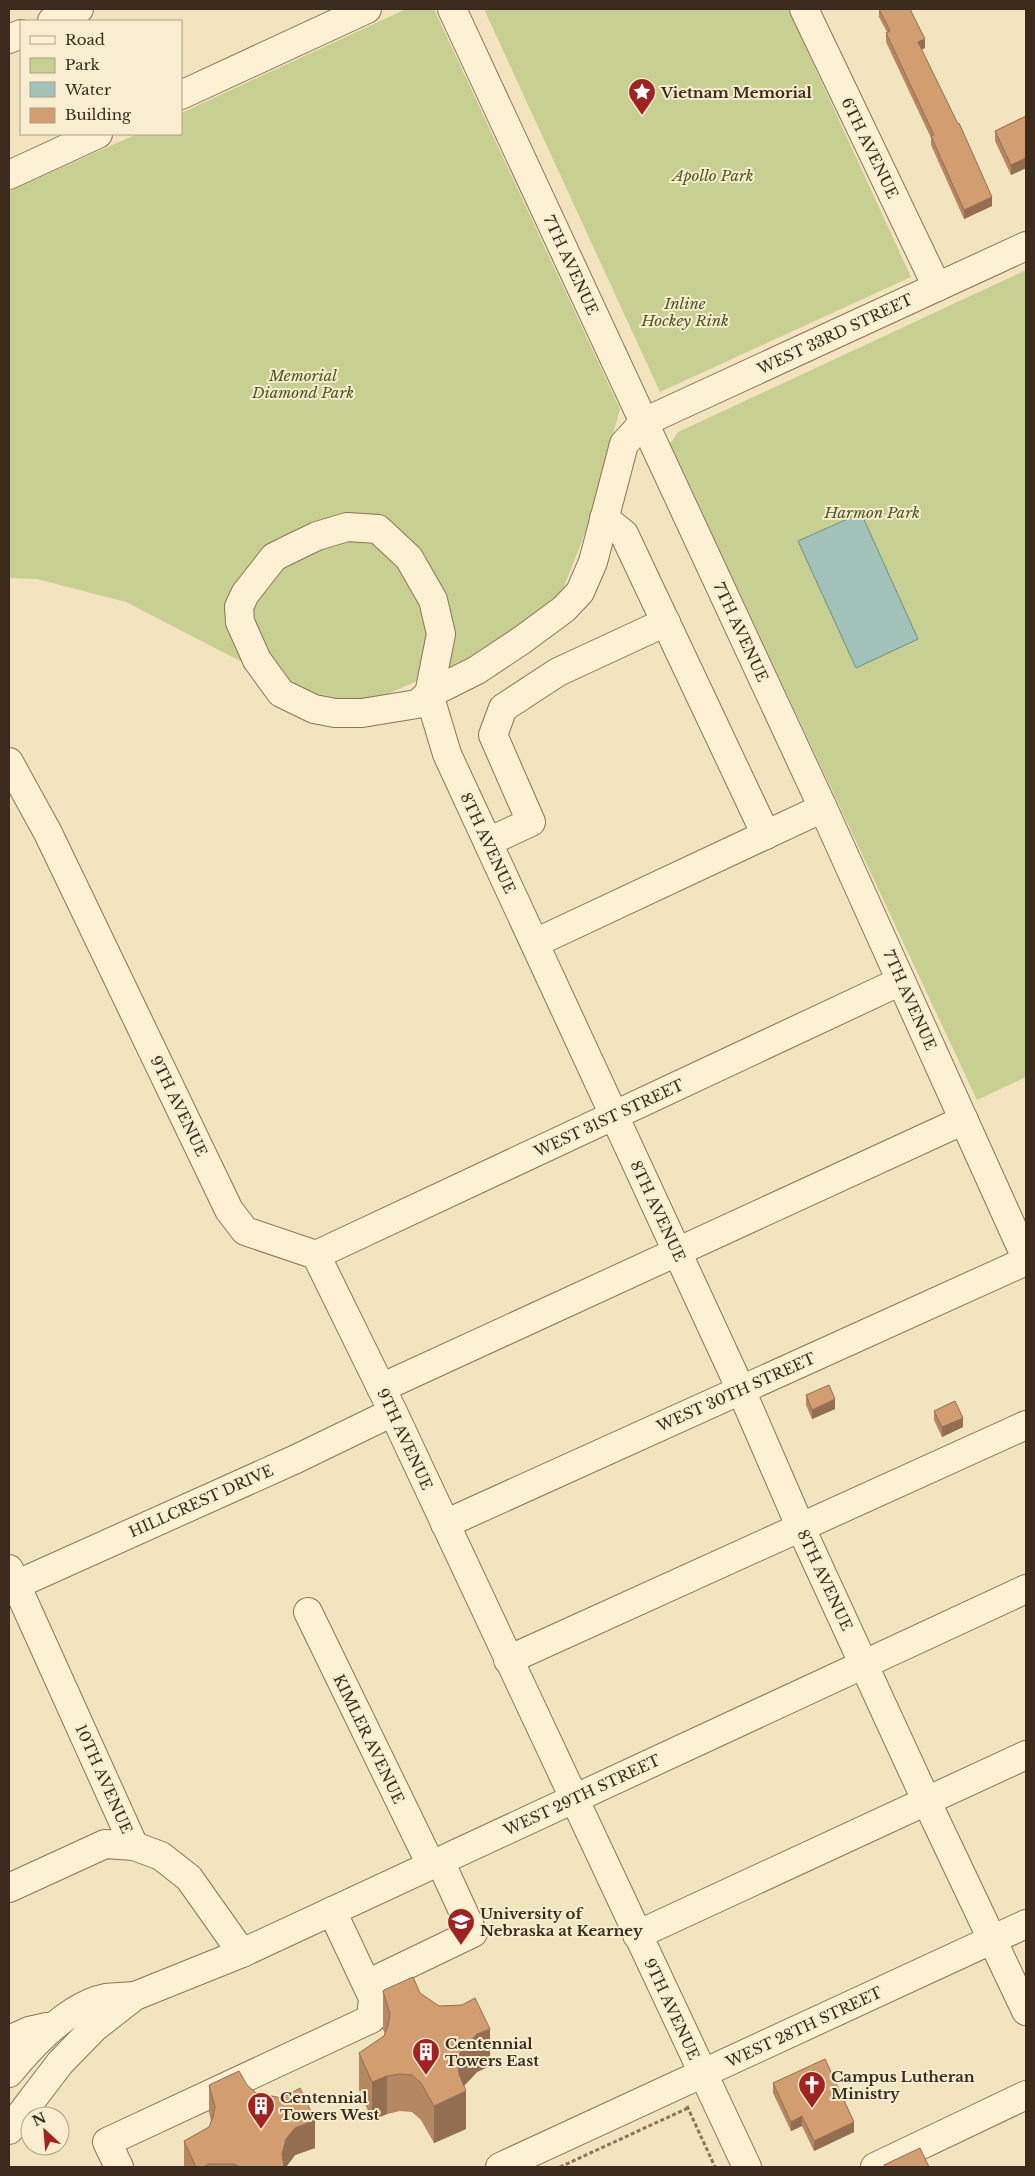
<svg xmlns="http://www.w3.org/2000/svg" width="1035" height="2176" font-family="'Libre Baskerville',serif">
<style>
.green{fill:#c7d092}
.water{fill:#a3c3ba;stroke:#699289}
.lines{fill:none;stroke-linecap:round;stroke-linejoin:round}
.minor-casing{stroke:#8c7456;stroke-width:30}
.path{stroke:#8c7456;stroke-width:3;stroke-dasharray:4 2.5;stroke-linecap:butt}
.minor{stroke:#fcf1d3;stroke-width:28}
.wall{fill:#b58762}
.shaded-wall{fill:#946e50}
.building{fill:#d39d72;stroke:#946e50}
.labels{text-anchor:middle;dominant-baseline:central;stroke-width:4;stroke-linejoin:round;paint-order:stroke}
.poi-label{font-size:15px;font-weight:bold;fill:#3a2b1c;stroke:#f8eecf;text-anchor:start}
.street-label{font-size:15px;fill:#3a2b1c;stroke:#f8eecf}
.park-label{font-size:15px;font-style:italic;fill:#485820;stroke:#f8eecf}
</style>
<rect width="100%" height="100%" fill="#f1e4bf"/>
<g class="green">
<path d="M 406,9 L 434,9 L 620,409 L 587,528 L 560,597 L 470,657 L 370,702 L 296,695 L 260,666 L 240,661 L 126,602 L 37,579 L 9,578 L 9,191 L 137,134 L 181,134 L 181,113 Z"/>
<path d="M 484,9 L 788,9 L 911,277 L 660,392 Z"/>
<path d="M 1026,270 L 1026,1077 L 977,1100 L 670,444 L 678,432 Z"/>
</g>
<path class="water" d="M 861,513 L 918,639 L 856,668 L 798,541 Z"/>
<g class="lines">
<defs>
<g id="minor">
<path d="M 452,9 L 823,808 L 1026,1258"/>
<path d="M 804,9 L 937,287"/>
<path d="M 52,21 L 79,9"/>
<path d="M 9,39 L 21,34"/>
<path d="M 181,95 L 367,9"/>
<path d="M 9,175 L 98,134"/>
<path d="M 1026,246 L 644,422 L 624,444 L 593,562 L 580,592 L 564,609 L 522,640 L 477,670 L 429,694 L 417,704 L 362,713 L 335,713 L 314,709 L 281,693 L 257,660 L 240,622 L 239,607 L 245,594 L 274,557 L 290,549 L 317,536 L 347,527 L 378,529 L 409,558 L 433,600 L 441,634 L 429,694 L 447,754 L 741,1390 L 800,1526 L 926,1800 L 1026,2011"/>
<path d="M 604,518 L 624,534 L 766,835"/>
<path d="M 9,762 L 48,833 L 229,1210 L 245,1231 L 316,1255 L 393,1412 L 747,2167"/>
<path d="M 488,842 L 531,822 L 493,735 L 503,708 L 558,672 L 666,622"/>
<path d="M 535,943 L 823,808"/>
<path d="M 316,1255 L 901,981"/>
<path d="M 381,1388 L 964,1120"/>
<path d="M 445,1524 L 1026,1261"/>
<path d="M 9,1569 L 134,1846 L 161,1856 L 189,1878 L 242,1953"/>
<path d="M 9,1588 L 296,1459 L 393,1412"/>
<path d="M 308,1612 L 431,1865"/>
<path d="M 508,1660 L 1026,1425"/>
<path d="M 9,1888 L 105,1844 L 134,1846"/>
<path d="M 637,1935 L 1026,1755"/>
<path d="M 367,1984 L 473,1933 L 440,1861"/>
<path d="M 9,2040 L 29,2031 L 47,2027"/>
<path d="M 9,2073 C 32,2045 69,2005 106,1998 C 115,1997 124,1997 133,1996"/>
<path d="M 9,2130 L 60,2063 L 94,2028 L 135,1996 L 242,1953 L 1026,1589"/>
<path d="M 119,2167 L 107,2142 L 371,2019 L 373,1998 L 332,1911"/>
<path d="M 500,2167 L 1026,1924"/>
<path d="M 875,2167 L 1026,2095"/>
</g>
</defs>
<use href="#minor" class="minor-casing"/>
<g class="path">
<path d="M 687,2106 L 715,2167"/>
<path d="M 560,2167 L 688,2108"/>
</g>
<use href="#minor" class="minor"/>
</g>
<g class="wall">
<path d="M 879,9 L 910,9 L 925,48 L 921,50 L 992,206 L 964,219 L 931,145 L 931,138 L 886,42 L 886,33 L 887,32 L 879,17 Z"/>
<path d="M 1026,116 L 1026,168 L 1011,175 L 995,141 L 995,131 Z"/>
<path d="M 806,1395 L 835,1409 L 812,1419 L 806,1405 Z"/>
<path d="M 934,1411 L 963,1427 L 942,1437 L 934,1420 Z"/>
<path d="M 383,1991 L 420,1993 L 490,2066 L 477,2072 L 464,2086 L 466,2129 L 434,2143 L 421,2120 L 412,2112 L 400,2111 L 387,2114 L 372,2120 L 359,2090 L 359,2053 L 384,2036 L 385,2034 L 383,2029 Z"/>
<path d="M 773,2083 L 854,2132 L 814,2151 L 802,2126 L 791,2131 L 773,2093 Z"/>
<path d="M 209,2085 L 247,2085 L 315,2148 L 295,2155 L 286,2167 L 184,2167 L 184,2141 L 209,2127 L 211,2121 L 209,2112 Z"/>
</g>
<g class="shaded-wall">
<path d="M 925,39 L 925,48 L 918,51 L 918,42 Z"/>
<path d="M 1026,158 L 1026,168 L 1011,175 L 1011,165 Z"/>
<path d="M 992,197 L 992,206 L 964,219 L 964,210 Z"/>
<path d="M 835,1399 L 835,1409 L 812,1419 L 812,1410 Z"/>
<path d="M 963,1418 L 963,1427 L 942,1437 L 942,1427 Z"/>
<path d="M 490,2029 L 490,2066 L 477,2072 L 460,2090 L 466,2091 L 466,2129 L 434,2143 L 434,2106 L 458,2063 L 460,2053 L 477,2034 Z"/>
<path d="M 387,2076 L 387,2114 L 372,2120 L 372,2082 Z"/>
<path d="M 802,2116 L 802,2126 L 791,2131 L 791,2122 Z"/>
<path d="M 315,2120 L 315,2148 L 295,2155 L 286,2167 L 282,2167 L 282,2154 L 286,2139 L 295,2128 Z"/>
<path d="M 854,2122 L 854,2132 L 814,2151 L 814,2141 Z"/>
</g>
<g class="building">
<path d="M 879,9 L 910,9 L 925,39 L 918,42 L 958,124 L 959,123 L 992,197 L 964,210 L 931,136 L 934,135 L 886,33 L 890,31 Z"/>
<path d="M 1026,116 L 1026,158 L 1011,165 L 995,131 Z"/>
<path d="M 829,1385 L 835,1399 L 812,1410 L 806,1395 Z"/>
<path d="M 955,1401 L 963,1418 L 942,1427 L 934,1411 Z"/>
<path d="M 413,1977 L 420,1993 L 439,2006 L 462,2005 L 475,1998 L 490,2029 L 477,2034 L 460,2053 L 458,2063 L 459,2074 L 466,2091 L 434,2106 L 421,2083 L 412,2075 L 400,2074 L 387,2076 L 372,2082 L 359,2053 L 384,2036 L 388,2026 L 390,2014 L 383,1991 L 384,1990 Z"/>
<path d="M 825,2059 L 854,2122 L 814,2141 L 802,2116 L 791,2122 L 773,2083 Z"/>
<path d="M 239,2071 L 247,2085 L 256,2093 L 282,2098 L 300,2088 L 315,2120 L 295,2128 L 286,2139 L 282,2154 L 284,2167 L 240,2167 L 233,2164 L 209,2164 L 203,2167 L 196,2167 L 184,2141 L 209,2127 L 213,2117 L 215,2107 L 209,2085 Z"/>
<path d="M 920,2148 L 929,2167 L 885,2167 L 884,2165 Z"/>
</g>
<defs>
<symbol id="sight-pin" viewBox="-11 -11 22 30"><path d="M0 17L-7.5 6A9.5 9.5 0 1 1 7.5 6Z" fill="#a02321" stroke="#f8eecf"/><path d="M0-6L1.8-2.2L6-1.7L2.9 1.2L3.7 5.4L0 3.3L-3.7 5.4L-2.9 1.2L-6-1.7L-1.8-2.2Z" fill="#fff"/></symbol>
<symbol id="university-pin" viewBox="-11 -11 22 30"><path d="M0 17L-7.5 6A9.5 9.5 0 1 1 7.5 6Z" fill="#a02321" stroke="#f8eecf"/><path d="M0-5L7-2L0 1L-7-2ZM-4 1L0 2.5L4 1V4Q0 6-4 4Z" fill="#fff"/></symbol>
<symbol id="building-pin" viewBox="-11 -11 22 30"><path d="M0 17L-7.5 6A9.5 9.5 0 1 1 7.5 6Z" fill="#a02321" stroke="#f8eecf"/><path d="M-4-6H4V6H1V3H-1V6H-4ZM-2.5-4.3h1.7v1.8h-1.7ZM.8-4.3h1.7v1.8H.8ZM-2.5-1h1.7V.8h-1.7ZM.8-1h1.7V.8H.8Z" fill="#fff"/></symbol>
<symbol id="church-pin" viewBox="-11 -11 22 30"><path d="M0 17L-7.5 6A9.5 9.5 0 1 1 7.5 6Z" fill="#a02321" stroke="#f8eecf"/><path d="M-1.2-6h2.4v3.5h3.3v2.4h-3.3V6h-2.4V-.1h-3.3v-2.4h3.3Z" fill="#fff"/></symbol>
</defs>
<g fill-rule="evenodd">
<use href="#sight-pin" x="626" y="76" width="32" height="43"/>
<use href="#university-pin" x="445" y="1906" width="32" height="43"/>
<use href="#building-pin" x="410" y="2036" width="32" height="43"/>
<use href="#church-pin" x="796" y="2069" width="32" height="43"/>
<use href="#building-pin" x="245" y="2090" width="32" height="43"/>
</g>
<g class="labels">
<g class="poi-label">
<text x="661" y="92">Vietnam Memorial</text>
<text x="480" y="1913">University of<tspan x="480" dy="17">Nebraska at Kearney</tspan></text>
<text x="445" y="2043">Centennial<tspan x="445" dy="17">Towers East</tspan></text>
<text x="831" y="2076">Campus Lutheran<tspan x="831" dy="17">Ministry</tspan></text>
<text x="280" y="2097">Centennial<tspan x="280" dy="17">Towers West</tspan></text>
</g>
<g class="street-label">
<text transform="translate(870 148) rotate(64)">6TH AVENUE</text>
<text transform="translate(571 265) rotate(65)">7TH AVENUE</text>
<text transform="translate(835 334) rotate(-25)">WEST 33RD STREET</text>
<text transform="translate(741 632) rotate(65)">7TH AVENUE</text>
<text transform="translate(488 843) rotate(65)">8TH AVENUE</text>
<text transform="translate(910 1000) rotate(66)">7TH AVENUE</text>
<text transform="translate(179 1106) rotate(64)">9TH AVENUE</text>
<text transform="translate(609 1118) rotate(-25)">WEST 31ST STREET</text>
<text transform="translate(658 1211) rotate(65)">8TH AVENUE</text>
<text transform="translate(736 1392) rotate(-24)">WEST 30TH STREET</text>
<text transform="translate(405 1439) rotate(65)">9TH AVENUE</text>
<text transform="translate(201 1501) rotate(-24)">HILLCREST DRIVE</text>
<text transform="translate(825 1580) rotate(65)">8TH AVENUE</text>
<text transform="translate(369 1739) rotate(64)">KIMLER AVENUE</text>
<text transform="translate(104 1779) rotate(66)">10TH AVENUE</text>
<text transform="translate(582 1795) rotate(-25)">WEST 29TH STREET</text>
<text transform="translate(672 2009) rotate(65)">9TH AVENUE</text>
<text transform="translate(804 2027) rotate(-25)">WEST 28TH STREET</text>
</g>
<g class="park-label">
<text x="713" y="175">Apollo Park</text>
<text x="685" y="303">Inline<tspan x="685" dy="17">Hockey Rink</tspan></text>
<text x="303" y="375">Memorial<tspan x="303" dy="17">Diamond Park</tspan></text>
<text x="872" y="512">Harmon Park</text>
</g>
</g>
<rect width="1035" height="2176" fill="none" stroke="#3a2b1c" stroke-width="20"/>
<rect x="20" y="20" width="162" height="115" fill="#f8eecf" stroke="#aca087"/>
<rect x="30" y="36" width="25" height="8" fill="#fcf1d3" stroke="#aca087"/>
<text x="65" y="45" font-size="15" fill="#3a2b1c">Road</text>
<rect x="30" y="58" width="25" height="15" fill="#c7d092" stroke="#aca087"/>
<text x="65" y="70" font-size="15" fill="#3a2b1c">Park</text>
<rect x="30" y="82" width="25" height="15" fill="#a3c3ba" stroke="#aca087"/>
<text x="65" y="95" font-size="15" fill="#3a2b1c">Water</text>
<rect x="30" y="108" width="25" height="15" fill="#d39d72" stroke="#aca087"/>
<text x="65" y="120" font-size="15" fill="#3a2b1c">Building</text>
<g transform="translate(45 2131) rotate(334)"><circle r="24" fill="#f8eecf" stroke="#aca087"/>
<path d="M0-4L9 19L0 12L-9 19Z" fill="#a02321"/>
<text y="-8" font-size="14" font-weight="bold" text-anchor="middle" fill="#3a2b1c">N</text>
</g>
</svg>
